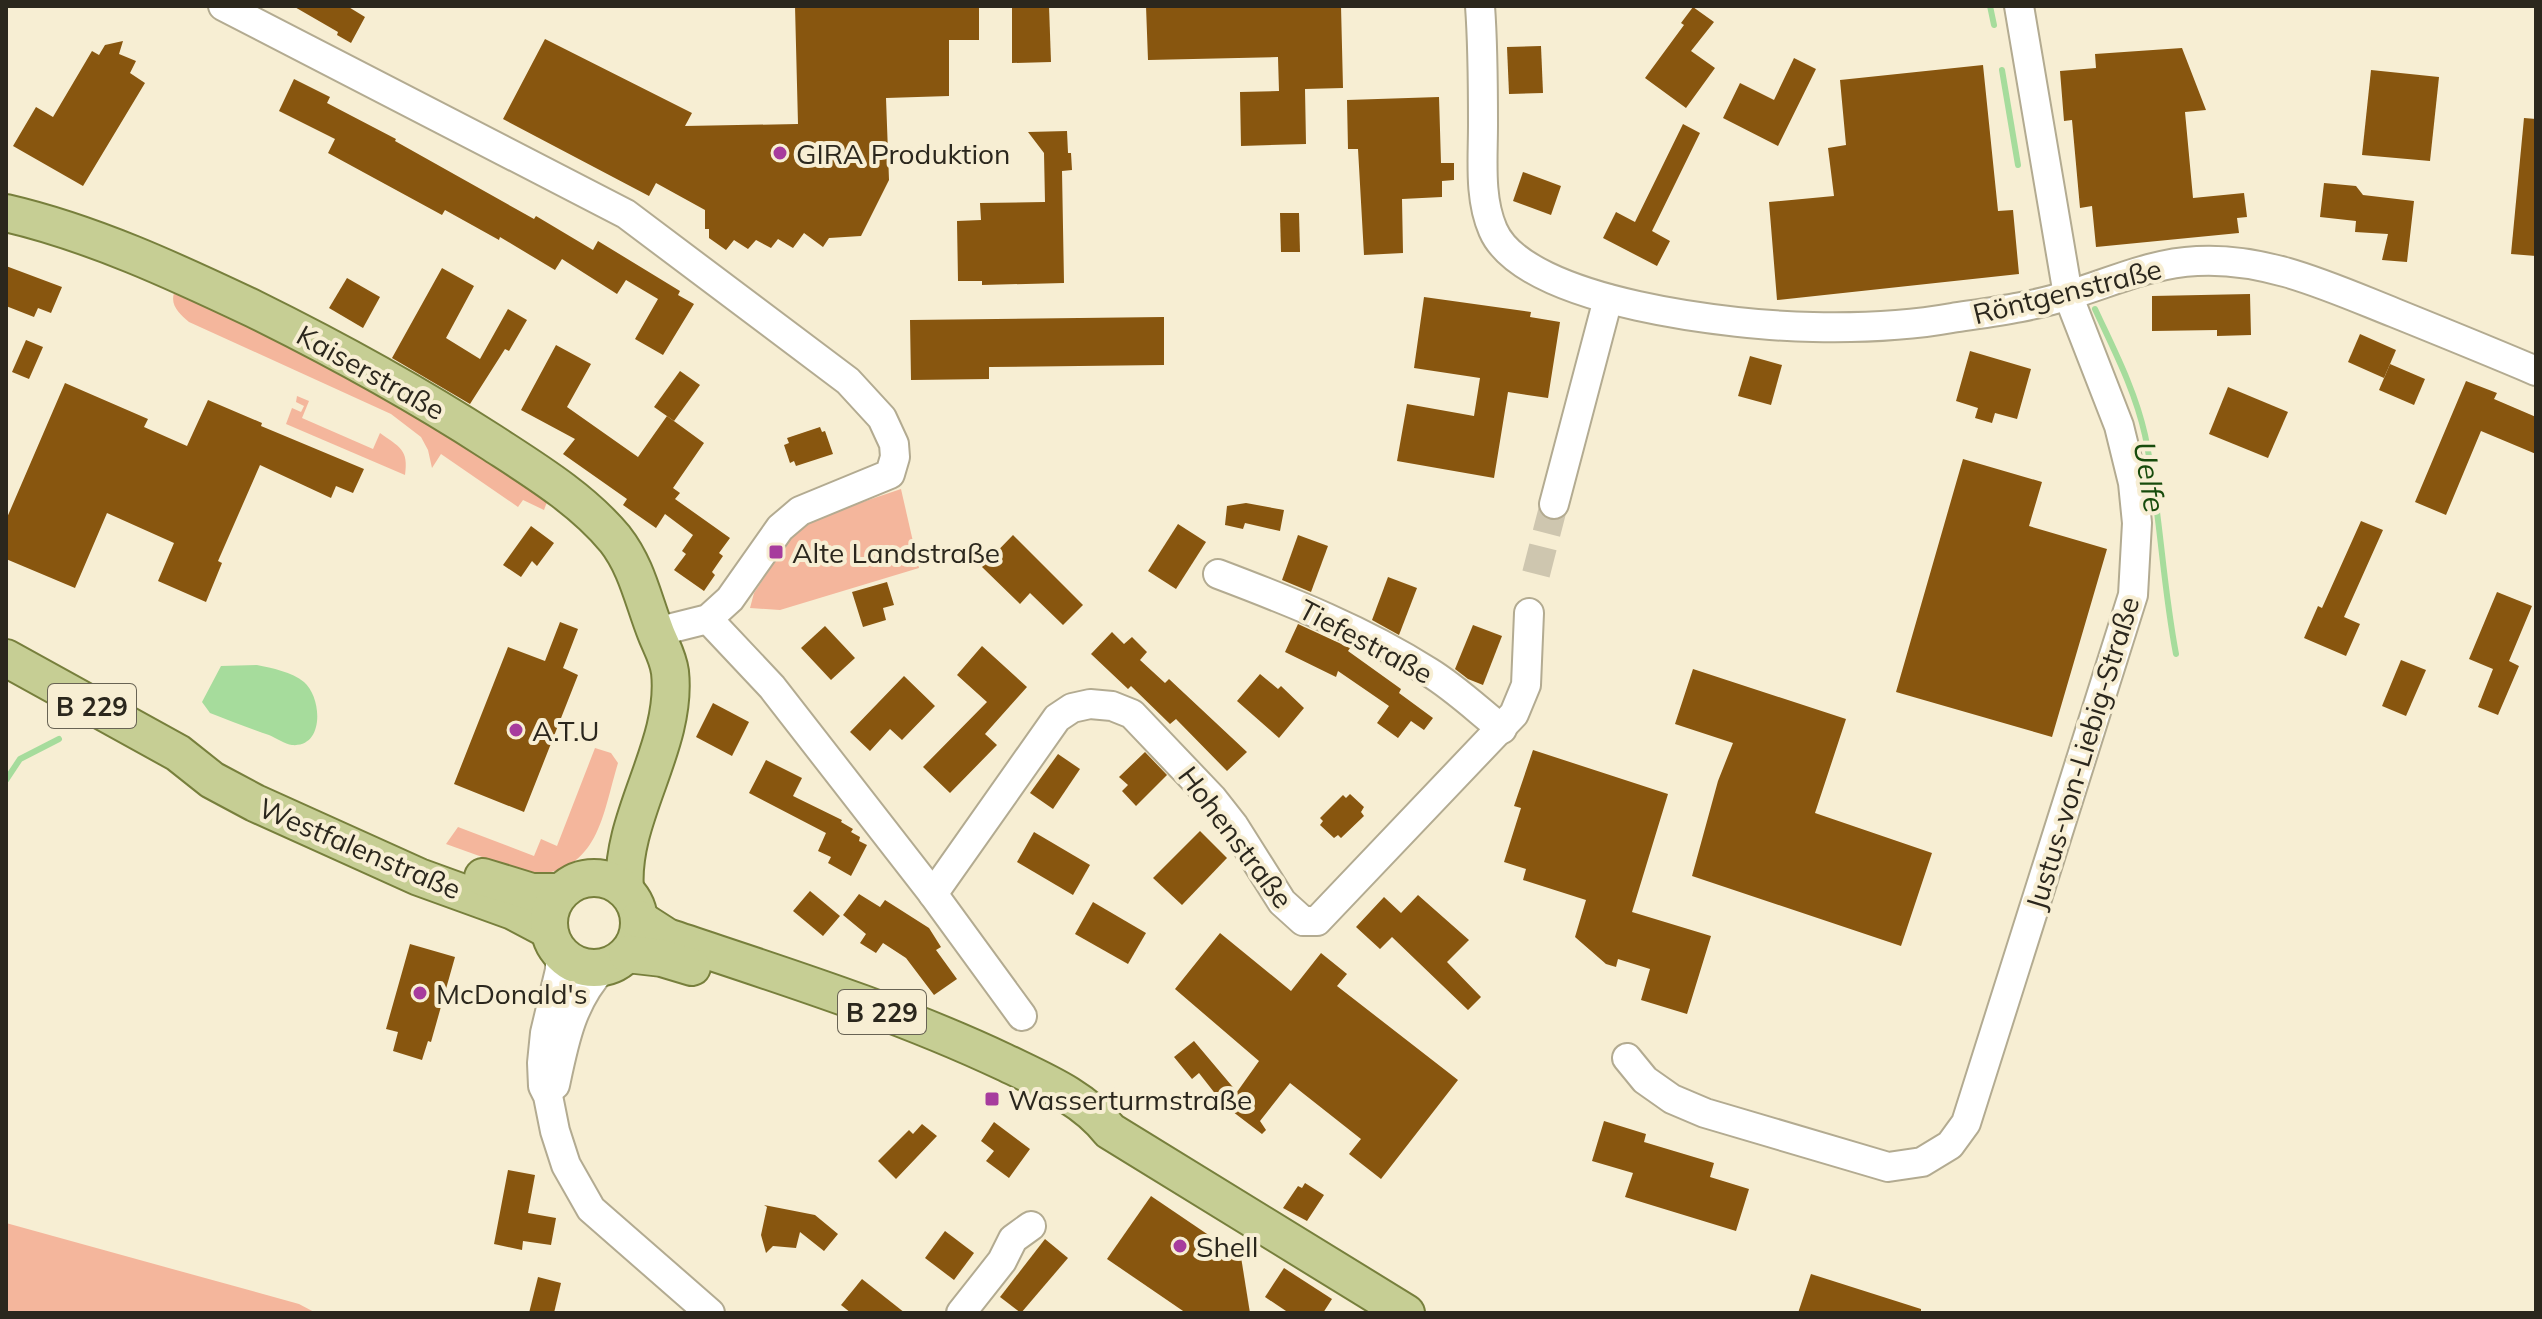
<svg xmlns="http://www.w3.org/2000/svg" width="2542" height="1319" font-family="Mulish,sans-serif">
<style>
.green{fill:#f4b69c}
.water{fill:#a6dc9c}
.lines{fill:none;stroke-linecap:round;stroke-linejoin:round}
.stream{stroke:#a6dc9c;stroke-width:6}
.building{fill:#88560f}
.minor-tunnel{stroke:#cec6af;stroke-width:28;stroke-dasharray:28 14;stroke-linecap:butt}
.minor-casing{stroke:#b3ab91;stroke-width:32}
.major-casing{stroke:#777f3c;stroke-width:40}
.minor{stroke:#fff;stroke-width:28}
.major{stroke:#c6ce94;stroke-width:36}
.poi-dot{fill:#a73c9d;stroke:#f7eed3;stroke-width:3}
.labels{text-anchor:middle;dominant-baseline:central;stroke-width:8;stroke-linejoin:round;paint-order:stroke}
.shield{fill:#f7eed3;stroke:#686354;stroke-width:2}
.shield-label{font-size:26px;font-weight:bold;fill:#2b271d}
.poi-label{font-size:28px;fill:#2b271d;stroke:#f7eed3;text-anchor:start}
.street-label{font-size:28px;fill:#2b271d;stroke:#f7eed3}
.water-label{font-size:30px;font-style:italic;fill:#174b0c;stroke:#f7eed3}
</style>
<rect width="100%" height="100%" fill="#f7eed3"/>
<g class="green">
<path d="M 182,289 L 282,335 L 550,494 L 544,510 L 523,500 L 518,507 L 441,454 L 432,468 L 428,450 L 421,437 L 391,414 L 189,322 C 180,314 170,306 174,293 Z"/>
<path d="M 297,396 L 309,401 L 302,418 L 373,449 L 380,433 C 399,447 409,449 405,475 L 286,424 L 292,408 L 301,412 L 304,406 L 296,402 Z"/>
<path d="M 901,489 L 919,568 L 780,610 L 750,608 L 754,593 L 795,531 L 815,518 Z"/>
<path d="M 595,748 L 611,753 L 618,763 C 602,816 599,871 532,875 L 446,844 L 458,827 L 534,856 L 541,839 L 557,846 Z"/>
<path d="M 6,1223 L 299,1304 L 316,1313 L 6,1313 Z"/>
</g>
<path class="water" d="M 257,665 C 272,668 292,672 304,682 C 322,697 325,748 292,745 C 285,744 276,738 269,735 C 249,728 230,721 210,713 L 202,702 L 221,666 Z"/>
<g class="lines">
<g class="stream">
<path d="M 1990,6 L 1994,25"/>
<path d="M 2002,70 L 2018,165"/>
<path d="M 2095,309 C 2114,350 2135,390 2145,435 C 2160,507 2162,581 2176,654"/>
<path d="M 6,780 L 20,759 L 59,739"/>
</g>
</g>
<g class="building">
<path d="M 293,6 L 347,6 L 365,17 L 351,43 L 337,35 L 338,32 Z"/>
<path d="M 795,6 L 979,6 L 979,40 L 949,40 L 949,96 L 886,98 L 889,180 L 861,236 L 829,238 L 823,247 L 804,233 L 793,248 L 778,239 L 771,248 L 756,240 L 748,249 L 734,240 L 726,250 L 709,238 L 709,229 L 705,229 L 705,210 L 656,183 L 649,196 L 503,119 L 545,39 L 692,113 L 685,126 L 798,124 Z"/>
<path d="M 1012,6 L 1049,6 L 1051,62 L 1012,63 Z"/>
<path d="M 1146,6 L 1341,6 L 1343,88 L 1305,89 L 1306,144 L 1241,146 L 1240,92 L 1279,91 L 1278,57 L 1148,60 Z"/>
<path d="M 1693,7 L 1714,22 L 1691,51 L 1715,68 L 1686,108 L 1645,78 L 1684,25 L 1681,23 Z"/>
<path d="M 123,41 L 119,54 L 136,61 L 130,73 L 145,83 L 83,186 L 13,146 L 36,107 L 53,117 L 92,51 L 99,55 L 105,45 Z"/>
<path d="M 1541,46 L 1543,93 L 1509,94 L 1507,47 Z"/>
<path d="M 2182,48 L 2206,110 L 2185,112 L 2193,198 L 2244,193 L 2247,217 L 2237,218 L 2239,233 L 2096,247 L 2092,206 L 2080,208 L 2072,120 L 2064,121 L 2060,71 L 2096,68 L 2095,54 Z"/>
<path d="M 1794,58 L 1816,69 L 1778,146 L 1723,118 L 1740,83 L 1774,100 Z"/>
<path d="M 1983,65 L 1998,211 L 2013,210 L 2019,274 L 1777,300 L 1769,202 L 1834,196 L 1828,148 L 1846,145 L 1840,80 Z"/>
<path d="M 2371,70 L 2439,77 L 2430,161 L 2362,155 Z"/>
<path d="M 294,79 L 330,97 L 327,103 L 396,139 L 395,141 L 534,219 L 536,216 L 593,250 L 598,241 L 680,291 L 678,295 L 694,304 L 663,355 L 635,339 L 658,299 L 626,280 L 617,294 L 562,259 L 555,270 L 500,237 L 499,240 L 445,210 L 442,215 L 328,153 L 335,139 L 279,111 Z"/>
<path d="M 1439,97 L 1441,163 L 1454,163 L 1454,180 L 1442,181 L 1442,197 L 1402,199 L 1403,253 L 1364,255 L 1358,149 L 1348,149 L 1347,100 Z"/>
<path d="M 2524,118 L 2536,119 L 2536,256 L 2511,254 Z"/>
<path d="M 1683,124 L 1700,133 L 1652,231 L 1670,241 L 1657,266 L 1603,238 L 1616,212 L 1635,222 Z"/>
<path d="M 1067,131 L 1068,153 L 1071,153 L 1072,170 L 1062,171 L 1064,283 L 982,285 L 982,281 L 958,281 L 957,221 L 981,220 L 980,203 L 1045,202 L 1044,153 L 1028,132 Z"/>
<path d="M 1523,172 L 1561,186 L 1551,215 L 1513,201 Z"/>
<path d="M 2324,183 L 2356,186 L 2363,195 L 2414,201 L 2407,262 L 2382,260 L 2388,234 L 2355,232 L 2356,221 L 2320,217 Z"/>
<path d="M 1280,213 L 1299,213 L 1300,252 L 1281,252 Z"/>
<path d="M 6,266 L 62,287 L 51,313 L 38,308 L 34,317 L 6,306 Z"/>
<path d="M 442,268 L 474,286 L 446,338 L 480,359 L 508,309 L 527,320 L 509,351 L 505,349 L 470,404 L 392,358 Z"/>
<path d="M 347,278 L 380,297 L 363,328 L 329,308 Z"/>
<path d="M 2250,294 L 2251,335 L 2217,336 L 2217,330 L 2152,331 L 2152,296 Z"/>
<path d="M 1424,297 L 1531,312 L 1530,317 L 1560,322 L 1548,398 L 1508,392 L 1494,478 L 1397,461 L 1407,404 L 1474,416 L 1480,378 L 1414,368 Z"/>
<path d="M 1164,317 L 1164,365 L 989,367 L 989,379 L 911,380 L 910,320 Z"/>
<path d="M 2360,334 L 2396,350 L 2384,378 L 2348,362 Z"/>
<path d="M 26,340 L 43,347 L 29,379 L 12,372 Z"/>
<path d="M 556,345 L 591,364 L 567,407 L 638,457 L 667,416 L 704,443 L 673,488 L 680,493 L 675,499 L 730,538 L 719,553 L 723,556 L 712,572 L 715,575 L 704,591 L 674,570 L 686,554 L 682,551 L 693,535 L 665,514 L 656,528 L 623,505 L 627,499 L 563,454 L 575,439 L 521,410 Z"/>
<path d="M 1970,351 L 2031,369 L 2017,419 L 1995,413 L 1992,423 L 1975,418 L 1978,408 L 1956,401 Z"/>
<path d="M 1750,356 L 1782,365 L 1771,405 L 1738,396 Z"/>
<path d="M 2390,364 L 2425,379 L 2414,405 L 2379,390 Z"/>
<path d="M 680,371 L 700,385 L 674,421 L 654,407 Z"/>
<path d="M 2466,381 L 2497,393 L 2494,399 L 2536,417 L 2536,454 L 2481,431 L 2446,515 L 2415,502 Z"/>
<path d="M 65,383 L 148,419 L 144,427 L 187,446 L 208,400 L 262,423 L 261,426 L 364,469 L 353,493 L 336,486 L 331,498 L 260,465 L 218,561 L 222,563 L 206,602 L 158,581 L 174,543 L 107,513 L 75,588 L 6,559 L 6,520 Z"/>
<path d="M 2228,387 L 2288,412 L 2268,458 L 2209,434 Z"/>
<path d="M 820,427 L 822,432 L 825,431 L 833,454 L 796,466 L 794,461 L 790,463 L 784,445 L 789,443 L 787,438 Z"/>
<path d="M 1963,459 L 2042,482 L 2029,526 L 2107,549 L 2052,737 L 1896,692 Z"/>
<path d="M 1246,503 L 1284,510 L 1280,531 L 1245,523 L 1243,529 L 1225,525 L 1227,506 Z"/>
<path d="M 2361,521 L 2383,530 L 2344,617 L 2360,624 L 2346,656 L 2304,638 L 2318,606 L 2322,608 Z"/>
<path d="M 1178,524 L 1206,542 L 1176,589 L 1148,571 Z"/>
<path d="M 531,526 L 554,543 L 537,566 L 532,561 L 521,577 L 503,565 Z"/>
<path d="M 1013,535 L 1083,605 L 1063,625 L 1030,593 L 1020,604 L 982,567 Z"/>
<path d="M 1298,535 L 1328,546 L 1311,592 L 1282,580 Z"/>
<path d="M 1388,577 L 1417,588 L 1399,635 L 1372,620 Z"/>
<path d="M 887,582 L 894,605 L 883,608 L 886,620 L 863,627 L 852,592 Z"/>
<path d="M 2497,592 L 2532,606 L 2509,661 L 2519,666 L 2498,715 L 2478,707 L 2493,669 L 2469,659 Z"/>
<path d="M 560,622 L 578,629 L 563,668 L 578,675 L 524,812 L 454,784 L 508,647 L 545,661 Z"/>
<path d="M 1298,624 L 1350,648 L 1348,651 L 1401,689 L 1399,693 L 1433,718 L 1424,730 L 1411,721 L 1398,738 L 1377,723 L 1389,706 L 1338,671 L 1336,677 L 1285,652 Z"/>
<path d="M 1473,625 L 1502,636 L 1483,685 L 1468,679 L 1455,669 Z"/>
<path d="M 825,626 L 855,658 L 831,680 L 801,648 Z"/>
<path d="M 1112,632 L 1124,644 L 1132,637 L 1147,652 L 1140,660 L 1165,683 L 1169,679 L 1247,752 L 1227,771 L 1176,719 L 1170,724 L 1131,686 L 1128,689 L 1091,654 Z"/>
<path d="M 982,646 L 1027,687 L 985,734 L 997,745 L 950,793 L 923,767 L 987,702 L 957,675 Z"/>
<path d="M 2401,660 L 2426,670 L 2406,716 L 2382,706 Z"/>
<path d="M 1693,669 L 1846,719 L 1815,813 L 1932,853 L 1901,946 L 1692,876 L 1718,781 L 1733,743 L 1675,724 Z"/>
<path d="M 1260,674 L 1278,689 L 1281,686 L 1304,708 L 1279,738 L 1237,701 Z"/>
<path d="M 904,676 L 935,706 L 902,740 L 890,729 L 870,751 L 850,732 Z"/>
<path d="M 713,703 L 749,722 L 732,756 L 696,737 Z"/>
<path d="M 1533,750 L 1668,794 L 1632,912 L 1711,936 L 1687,1014 L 1641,1000 L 1650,969 L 1618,959 L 1616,967 L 1606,964 L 1575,937 L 1586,900 L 1523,880 L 1526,869 L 1504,862 L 1521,808 L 1514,806 Z"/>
<path d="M 1145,752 L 1167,775 L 1136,806 L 1122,791 L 1128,785 L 1119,777 Z"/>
<path d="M 1058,754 L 1080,769 L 1053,809 L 1030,793 Z"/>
<path d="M 766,760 L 802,778 L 793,796 L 842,820 L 841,822 L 853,829 L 851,832 L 860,837 L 859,841 L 867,845 L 851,876 L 828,863 L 831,857 L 818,851 L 826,833 L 749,793 Z"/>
<path d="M 1350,794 L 1364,807 L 1361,812 L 1364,816 L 1341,838 L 1338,835 L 1334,838 L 1320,825 L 1323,821 L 1320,818 L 1343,795 L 1346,798 Z"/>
<path d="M 1200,831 L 1227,858 L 1182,905 L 1153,878 Z"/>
<path d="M 1034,832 L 1090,865 L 1073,895 L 1017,862 Z"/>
<path d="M 810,891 L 840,916 L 823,936 L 793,911 Z"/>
<path d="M 859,894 L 880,907 L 885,900 L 929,928 L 941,947 L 936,950 L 957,979 L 934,995 L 906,958 L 883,943 L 876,953 L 860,943 L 866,934 L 843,915 Z"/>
<path d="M 1418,895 L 1469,940 L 1447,962 L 1481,997 L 1468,1010 L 1392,937 L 1380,949 L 1356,927 L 1384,897 L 1401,913 Z"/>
<path d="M 1093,902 L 1146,933 L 1128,964 L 1075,934 Z"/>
<path d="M 1220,933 L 1291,991 L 1321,953 L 1347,974 L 1337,986 L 1458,1080 L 1381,1179 L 1349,1154 L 1361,1139 L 1290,1083 L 1260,1121 L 1266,1130 L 1262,1134 L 1224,1105 L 1199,1073 L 1192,1079 L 1174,1057 L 1194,1041 L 1237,1092 L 1259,1061 L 1175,989 Z"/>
<path d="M 410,944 L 455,957 L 431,1042 L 428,1041 L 422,1060 L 393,1051 L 398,1032 L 386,1029 Z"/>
<path d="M 1604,1121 L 1646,1134 L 1644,1142 L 1714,1163 L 1710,1177 L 1749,1189 L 1736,1231 L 1625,1197 L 1633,1173 L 1592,1161 Z"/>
<path d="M 994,1122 L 1030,1149 L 1009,1178 L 986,1161 L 994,1151 L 981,1141 Z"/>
<path d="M 922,1124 L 937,1136 L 896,1179 L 878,1161 L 909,1130 L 913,1134 Z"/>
<path d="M 508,1170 L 535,1175 L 528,1213 L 556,1218 L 551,1245 L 523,1241 L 522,1250 L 494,1244 Z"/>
<path d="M 1305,1183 L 1324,1195 L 1307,1221 L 1283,1208 L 1298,1186 L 1302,1188 Z"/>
<path d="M 1151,1196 L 1241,1257 L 1250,1313 L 1186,1313 L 1107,1259 Z"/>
<path d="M 764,1205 L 815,1215 L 838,1234 L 824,1251 L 800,1232 L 796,1248 L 773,1246 L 766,1253 L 761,1235 L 767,1207 Z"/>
<path d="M 945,1231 L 974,1253 L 954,1280 L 925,1258 Z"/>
<path d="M 1045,1239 L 1068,1258 L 1021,1313 L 1000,1297 Z"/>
<path d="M 1284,1268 L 1332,1299 L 1323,1313 L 1289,1313 L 1265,1297 Z"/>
<path d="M 1811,1274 L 1921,1309 L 1921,1313 L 1798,1313 Z"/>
<path d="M 538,1277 L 561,1283 L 554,1313 L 529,1313 Z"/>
<path d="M 862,1279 L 905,1313 L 851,1313 L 841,1305 Z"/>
</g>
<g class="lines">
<path class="minor-tunnel" d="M 1536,574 L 1554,504"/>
<defs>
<g id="minor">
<path d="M 223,6 L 626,214 L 848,381 L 882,418 L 894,444 L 895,457 L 890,474 L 800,511 L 780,528 L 730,599 L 708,619 L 656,632"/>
<path d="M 1480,6 C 1483,46 1483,85 1483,125 C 1483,160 1479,198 1493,230 C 1525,304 1740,326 1813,327 C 1859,328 1907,326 1952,318 C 1991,312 2032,307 2069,295 C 2112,282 2152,263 2197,261 C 2267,257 2332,288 2395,313 C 2442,332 2489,351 2536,371"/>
<path d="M 1554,504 L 1608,299"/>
<path d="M 1218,574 C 1292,602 1363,630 1429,672 C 1455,688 1478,710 1502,729"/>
<path d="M 708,619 L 772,687 L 933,894 L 1022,1016"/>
<path d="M 933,894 L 1057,718 L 1072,708 L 1090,704 L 1112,706 L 1132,714 L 1212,798 L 1234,826 L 1282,902 L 1303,921 L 1317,921 L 1514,714 L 1526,685 L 1529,613"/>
<path d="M 560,953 L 560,970 L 545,1033 L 542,1063 L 543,1086 L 548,1096 L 555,1131 L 566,1165 L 591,1209 L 710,1313"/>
<path d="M 1627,1058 L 1645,1080 L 1672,1099 L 1705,1113 L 1888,1167 L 1922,1162 L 1950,1145 L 1966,1123 L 2133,595 L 2137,523 L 2133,483 L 2119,426 L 2068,295 L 2019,6"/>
<path d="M 555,1085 C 564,1042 572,1000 603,968"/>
<path d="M 961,1313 L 1002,1261 L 1013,1239 L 1031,1226"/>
</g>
<g id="major">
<path d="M 6,213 C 92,233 174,271 254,309 C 335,349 415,393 491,442 C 534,470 582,499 615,539 C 637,567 643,600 656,633 C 661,646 668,657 670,672 C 678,746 619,817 625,890"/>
<path d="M 6,658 L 178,753 L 212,780 L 255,803 L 419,877 L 513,911 L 549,930"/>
<path d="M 483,877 L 532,892 L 561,892"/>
<circle cx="594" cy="923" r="45"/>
<path d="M 639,919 L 667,937 C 780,975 896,1011 1004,1062 C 1043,1081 1083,1097 1110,1131 L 1406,1313"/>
<path d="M 627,954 L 662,958 L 692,967"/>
</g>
</defs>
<use href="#minor" class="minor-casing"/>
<use href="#major" class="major-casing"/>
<use href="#minor" class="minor"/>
<use href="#major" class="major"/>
</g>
<g class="poi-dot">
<circle cx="780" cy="153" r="8"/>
<rect x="768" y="544" width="16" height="16" rx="4"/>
<circle cx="516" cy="730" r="8"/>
<circle cx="420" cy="993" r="8"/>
<rect x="984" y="1091" width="16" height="16" rx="4"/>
<circle cx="1180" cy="1246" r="8"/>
</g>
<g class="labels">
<g class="shield">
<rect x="48" y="684" width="88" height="44" rx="6"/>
<rect x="838" y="990" width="88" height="44" rx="6"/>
</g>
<g class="shield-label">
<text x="92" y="706">B 229</text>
<text x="882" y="1012">B 229</text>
</g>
<g class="poi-label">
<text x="796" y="153">GIRA Produktion</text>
<text x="792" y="552">Alte Landstraße</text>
<text x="532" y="730">A.T.U</text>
<text x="436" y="993">McDonald's</text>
<text x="1008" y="1099">Wasserturmstraße</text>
<text x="1196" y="1246">Shell</text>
</g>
<g class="street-label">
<text transform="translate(2067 291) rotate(-14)">Röntgenstraße</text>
<text transform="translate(371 372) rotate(29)">Kaiserstraße</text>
<text transform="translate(1366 641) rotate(28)">Tiefestraße</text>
<text transform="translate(2082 753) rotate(-73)">Justus-von-Liebig-Straße</text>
<text transform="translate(1236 837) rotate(53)">Hohenstraße</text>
<text transform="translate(360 848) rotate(23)">Westfalenstraße</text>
</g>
<g class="water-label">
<text transform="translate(2150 477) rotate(81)">Uelfe</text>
</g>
</g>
<rect width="2542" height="1319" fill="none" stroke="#2b271d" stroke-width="16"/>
</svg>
